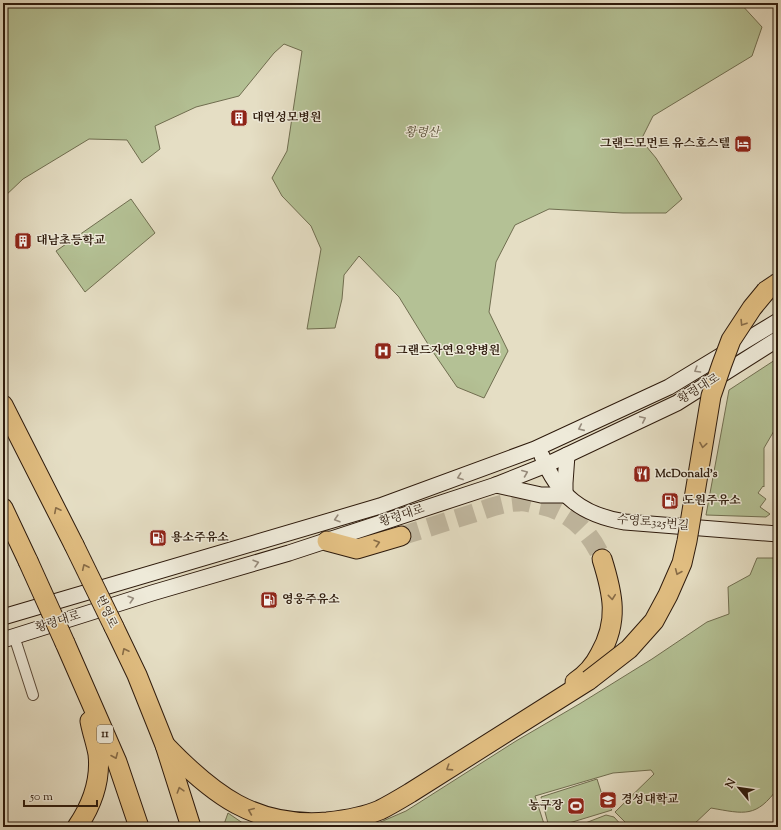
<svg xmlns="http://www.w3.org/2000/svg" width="781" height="830" font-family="'Sorts Mill Goudy','Noto Serif KR',serif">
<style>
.green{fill:#b4c195;stroke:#706e50}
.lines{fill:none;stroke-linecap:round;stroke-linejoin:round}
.highway-tunnel{stroke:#c0b79f;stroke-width:19;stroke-dasharray:19 10;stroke-linecap:butt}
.street-casing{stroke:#5b4b3a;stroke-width:12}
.secondary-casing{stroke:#2d1a0c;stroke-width:17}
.highway-casing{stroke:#2d1a0c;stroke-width:21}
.street{stroke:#eeead9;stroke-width:10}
.secondary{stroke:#eeead9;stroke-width:15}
.highway{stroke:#e2bf82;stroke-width:19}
.highway-bridge-casing{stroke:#2d1a0c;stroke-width:21;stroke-linecap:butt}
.highway-bridge{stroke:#e2bf82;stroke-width:19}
.oneway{stroke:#886c47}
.oneway2{stroke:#978c7d}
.labels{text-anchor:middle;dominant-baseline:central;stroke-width:3;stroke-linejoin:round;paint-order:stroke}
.shield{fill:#eeead9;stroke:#67584a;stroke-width:1}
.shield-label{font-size:11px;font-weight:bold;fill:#2d1a0c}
.poi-label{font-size:12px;font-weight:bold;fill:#2d1a0c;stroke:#eeead9;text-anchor:start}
.park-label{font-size:12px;font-style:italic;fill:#564c35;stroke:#eeead9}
.street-label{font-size:12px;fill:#2d1a0c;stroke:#eeead9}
</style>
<rect width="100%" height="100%" fill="#e5dec4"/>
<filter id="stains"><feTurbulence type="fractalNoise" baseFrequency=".005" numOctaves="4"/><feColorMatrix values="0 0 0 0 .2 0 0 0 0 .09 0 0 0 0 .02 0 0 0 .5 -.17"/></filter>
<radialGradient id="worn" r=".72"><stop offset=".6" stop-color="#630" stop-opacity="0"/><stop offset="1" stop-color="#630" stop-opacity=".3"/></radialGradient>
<g class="green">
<path d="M 3,3 L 740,3 L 762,27 L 752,56 L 653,116 L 641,140 L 656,158 L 682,199 L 666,213 L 623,213 L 549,209 L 515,225 L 496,262 L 489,312 L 508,351 L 484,398 L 457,387 L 431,349 L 399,297 L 359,256 L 344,275 L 342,299 L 335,328 L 307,329 L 321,249 L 311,226 L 282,196 L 272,178 L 287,151 L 302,51 L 284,44 L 274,53 L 239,96 L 196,107 L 155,126 L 160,149 L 142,163 L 127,140 L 89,139 L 23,179 L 3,198 Z"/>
<path d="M 131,199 L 155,233 L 85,292 L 56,251 Z"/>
<path d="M 778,358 L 778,424 L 764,448 L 764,487 L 763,486 L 758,493 L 766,499 L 760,507 L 770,514 L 766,517 L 706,515 L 729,390 Z"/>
<path d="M 757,558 L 778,558 L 778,788 C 756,818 745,814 711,808 L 691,827 L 630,827 L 615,812 L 654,774 L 651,770 L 613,773 L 535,796 L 545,827 L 369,827 L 406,811 L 516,741 L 581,703 L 652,659 L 707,622 L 729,614 L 728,587 L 750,575 Z"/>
<path d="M 597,779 L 604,801 L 612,810 L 556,827 L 549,827 L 541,797 Z"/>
<path d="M 228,813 L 247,826 L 252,827 L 223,827 Z"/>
<path d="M 606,815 L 614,817 L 623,827 L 575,827 Z"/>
</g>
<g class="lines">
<path class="highway-tunnel" d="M 401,536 C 424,529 448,521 471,514 C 487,509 503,502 519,502 C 524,501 529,503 534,504 C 566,508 590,530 602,559"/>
<defs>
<path id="street" d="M 14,636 L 33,695"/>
<g id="secondary">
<path d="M 542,456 C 558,496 582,515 625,522 L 778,534"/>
<path d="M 496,485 L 541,495 L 565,495 L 565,483 L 567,455"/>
<path d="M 3,617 L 380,506 L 535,449 L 669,387 L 778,321"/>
<path d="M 3,640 L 152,593 L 289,553 L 496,485 L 546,465 L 677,403 L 778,339"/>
</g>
<g id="highway">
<path d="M 766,291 L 778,283"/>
<path d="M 3,405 L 74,545"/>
<path d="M 3,508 L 28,561"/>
<path d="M 327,541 L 357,549 L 401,536"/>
<path d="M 114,627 L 137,675 L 165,745 L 191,827"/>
<path d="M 65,643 L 117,762 L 139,827"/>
<path d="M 575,682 C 586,675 594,666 600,654 C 619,621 613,594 602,559"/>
<path d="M 165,745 C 212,794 255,828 327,822 C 345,820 364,817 380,810 C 390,805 400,799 410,793 L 589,680"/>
<path d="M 77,827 C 92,805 101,781 98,754 C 96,743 92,732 90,721"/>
</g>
</defs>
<use href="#street" class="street-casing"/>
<use href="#secondary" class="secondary-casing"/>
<use href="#highway" class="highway-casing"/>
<use href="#street" class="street"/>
<use href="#secondary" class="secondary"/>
<use href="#highway" class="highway"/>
<defs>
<g id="highway-bridge">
<path d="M 74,545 L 114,627"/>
<path d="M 28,561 L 65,643"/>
<path d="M 589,680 L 629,649 L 654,621 L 668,595 L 682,563 L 687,541 L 711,396 L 722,364 L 731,340 L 752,308 L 766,291"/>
</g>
</defs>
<use href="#highway-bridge" class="highway-bridge-casing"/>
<use href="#highway-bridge" class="highway-bridge"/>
</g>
<defs><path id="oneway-chevron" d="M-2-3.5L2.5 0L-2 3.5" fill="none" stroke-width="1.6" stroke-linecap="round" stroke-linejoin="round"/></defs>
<g class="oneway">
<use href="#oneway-chevron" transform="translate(743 323) rotate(122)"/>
<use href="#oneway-chevron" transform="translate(703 445) rotate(99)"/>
<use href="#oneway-chevron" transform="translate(57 510) rotate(-117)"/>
<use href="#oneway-chevron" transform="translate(377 543) rotate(-16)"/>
<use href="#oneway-chevron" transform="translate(85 567) rotate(-115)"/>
<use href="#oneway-chevron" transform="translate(678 572) rotate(113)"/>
<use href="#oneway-chevron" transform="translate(612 597) rotate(84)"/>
<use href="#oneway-chevron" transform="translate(125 651) rotate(-116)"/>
<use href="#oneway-chevron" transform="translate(115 756) rotate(67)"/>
<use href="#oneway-chevron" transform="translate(449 768) rotate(147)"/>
<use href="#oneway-chevron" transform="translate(180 790) rotate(-107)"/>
<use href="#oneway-chevron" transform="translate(251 811) rotate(-157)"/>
</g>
<g class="oneway2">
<use href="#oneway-chevron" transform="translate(697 370) rotate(149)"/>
<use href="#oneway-chevron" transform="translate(643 419) rotate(-25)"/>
<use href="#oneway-chevron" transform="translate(581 428) rotate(156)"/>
<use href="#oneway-chevron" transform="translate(525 473) rotate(-22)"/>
<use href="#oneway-chevron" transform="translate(460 477) rotate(160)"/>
<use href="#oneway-chevron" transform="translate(337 519) rotate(163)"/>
<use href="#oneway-chevron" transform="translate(256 563) rotate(-16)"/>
<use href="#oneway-chevron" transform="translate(131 599) rotate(-17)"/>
</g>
<defs>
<symbol id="building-square" viewBox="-11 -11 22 22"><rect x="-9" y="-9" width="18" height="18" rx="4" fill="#8f2418" stroke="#eeead9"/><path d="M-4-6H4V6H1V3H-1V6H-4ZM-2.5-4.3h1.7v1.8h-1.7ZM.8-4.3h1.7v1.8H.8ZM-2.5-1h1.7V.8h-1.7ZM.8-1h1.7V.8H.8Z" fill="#fff"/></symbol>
<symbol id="hotel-square" viewBox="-11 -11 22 22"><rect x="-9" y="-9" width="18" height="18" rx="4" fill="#8f2418" stroke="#eeead9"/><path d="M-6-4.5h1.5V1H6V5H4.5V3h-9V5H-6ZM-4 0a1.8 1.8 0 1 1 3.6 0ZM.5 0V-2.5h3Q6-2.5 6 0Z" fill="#fff"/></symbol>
<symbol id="hospital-square" viewBox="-11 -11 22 22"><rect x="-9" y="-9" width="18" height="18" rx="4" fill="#8f2418" stroke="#eeead9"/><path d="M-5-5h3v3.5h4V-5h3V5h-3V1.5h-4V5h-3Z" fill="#fff"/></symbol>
<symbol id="restaurant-square" viewBox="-11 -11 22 22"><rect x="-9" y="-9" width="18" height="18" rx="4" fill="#8f2418" stroke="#eeead9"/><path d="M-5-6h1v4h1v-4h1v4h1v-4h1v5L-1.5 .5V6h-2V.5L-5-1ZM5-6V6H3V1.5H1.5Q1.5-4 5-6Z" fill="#fff"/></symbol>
<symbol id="fuel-square" viewBox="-11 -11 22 22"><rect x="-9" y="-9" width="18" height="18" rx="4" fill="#8f2418" stroke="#eeead9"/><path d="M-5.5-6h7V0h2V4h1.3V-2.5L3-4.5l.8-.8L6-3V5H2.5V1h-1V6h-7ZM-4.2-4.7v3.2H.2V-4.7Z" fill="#fff"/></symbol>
<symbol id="university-square" viewBox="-11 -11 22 22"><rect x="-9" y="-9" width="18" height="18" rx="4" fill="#8f2418" stroke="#eeead9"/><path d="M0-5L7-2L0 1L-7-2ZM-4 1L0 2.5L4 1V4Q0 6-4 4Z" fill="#fff"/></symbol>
<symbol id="stadium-square" viewBox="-11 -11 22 22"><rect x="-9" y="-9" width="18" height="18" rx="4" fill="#8f2418" stroke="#eeead9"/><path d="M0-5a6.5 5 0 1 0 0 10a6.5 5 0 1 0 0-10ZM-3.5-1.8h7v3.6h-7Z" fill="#fff"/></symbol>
</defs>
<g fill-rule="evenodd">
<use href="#building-square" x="229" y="108" width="20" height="20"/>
<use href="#hotel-square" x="733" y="134" width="20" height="20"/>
<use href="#building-square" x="13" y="231" width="20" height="20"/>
<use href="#hospital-square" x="373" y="341" width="20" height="20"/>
<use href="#restaurant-square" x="632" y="464" width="20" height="20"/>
<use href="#fuel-square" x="660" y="491" width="20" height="20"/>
<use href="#fuel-square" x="148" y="528" width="20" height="20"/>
<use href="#fuel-square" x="259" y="590" width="20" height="20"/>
<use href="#university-square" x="598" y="790" width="20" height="20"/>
<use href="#stadium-square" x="566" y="796" width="20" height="20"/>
</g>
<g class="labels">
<rect class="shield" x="97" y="725" width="16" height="18" rx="3"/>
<g class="shield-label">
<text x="105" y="734">11</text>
</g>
<g class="poi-label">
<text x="252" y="118">대연성모병원</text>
<text x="730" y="144" text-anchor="end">그랜드모먼트 유스호스텔</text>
<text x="36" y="241">대남초등학교</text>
<text x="396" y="351">그랜드자연요양병원</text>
<text x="655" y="474">McDonald's</text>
<text x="683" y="501">도원주유소</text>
<text x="171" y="538">용소주유소</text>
<text x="282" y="600">영웅주유소</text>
<text x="621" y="800">경성대학교</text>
<text x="563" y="806" text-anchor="end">농구장</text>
</g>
<g class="park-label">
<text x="422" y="133">황령산</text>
</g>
<g class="street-label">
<text transform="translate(699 389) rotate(-32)">황령대로</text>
<text transform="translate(402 516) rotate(-18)">황령대로</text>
<text transform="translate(653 523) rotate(5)">수영로325번길</text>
<text transform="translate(106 612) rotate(65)">번영로</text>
<text transform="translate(58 622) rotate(-17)">황령대로</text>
</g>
</g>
<rect width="781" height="830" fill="none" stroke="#e5dec4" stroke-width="16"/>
<rect x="4" y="4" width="773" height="822" fill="none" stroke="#2d1a0c" stroke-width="2"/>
<rect x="8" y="8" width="765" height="814" fill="none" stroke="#2d1a0c"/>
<g transform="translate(739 788) rotate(299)" stroke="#eeead9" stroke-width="3" paint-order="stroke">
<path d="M0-3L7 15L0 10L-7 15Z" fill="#2d1a0c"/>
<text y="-6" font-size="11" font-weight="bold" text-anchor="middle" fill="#2d1a0c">N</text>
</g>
<path d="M24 800v6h73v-6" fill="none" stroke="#2d1a0c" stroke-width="2"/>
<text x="30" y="800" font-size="12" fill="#2d1a0c" stroke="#eeead9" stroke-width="3" paint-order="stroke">50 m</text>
<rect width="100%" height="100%" filter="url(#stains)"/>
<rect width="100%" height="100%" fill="url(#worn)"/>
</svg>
